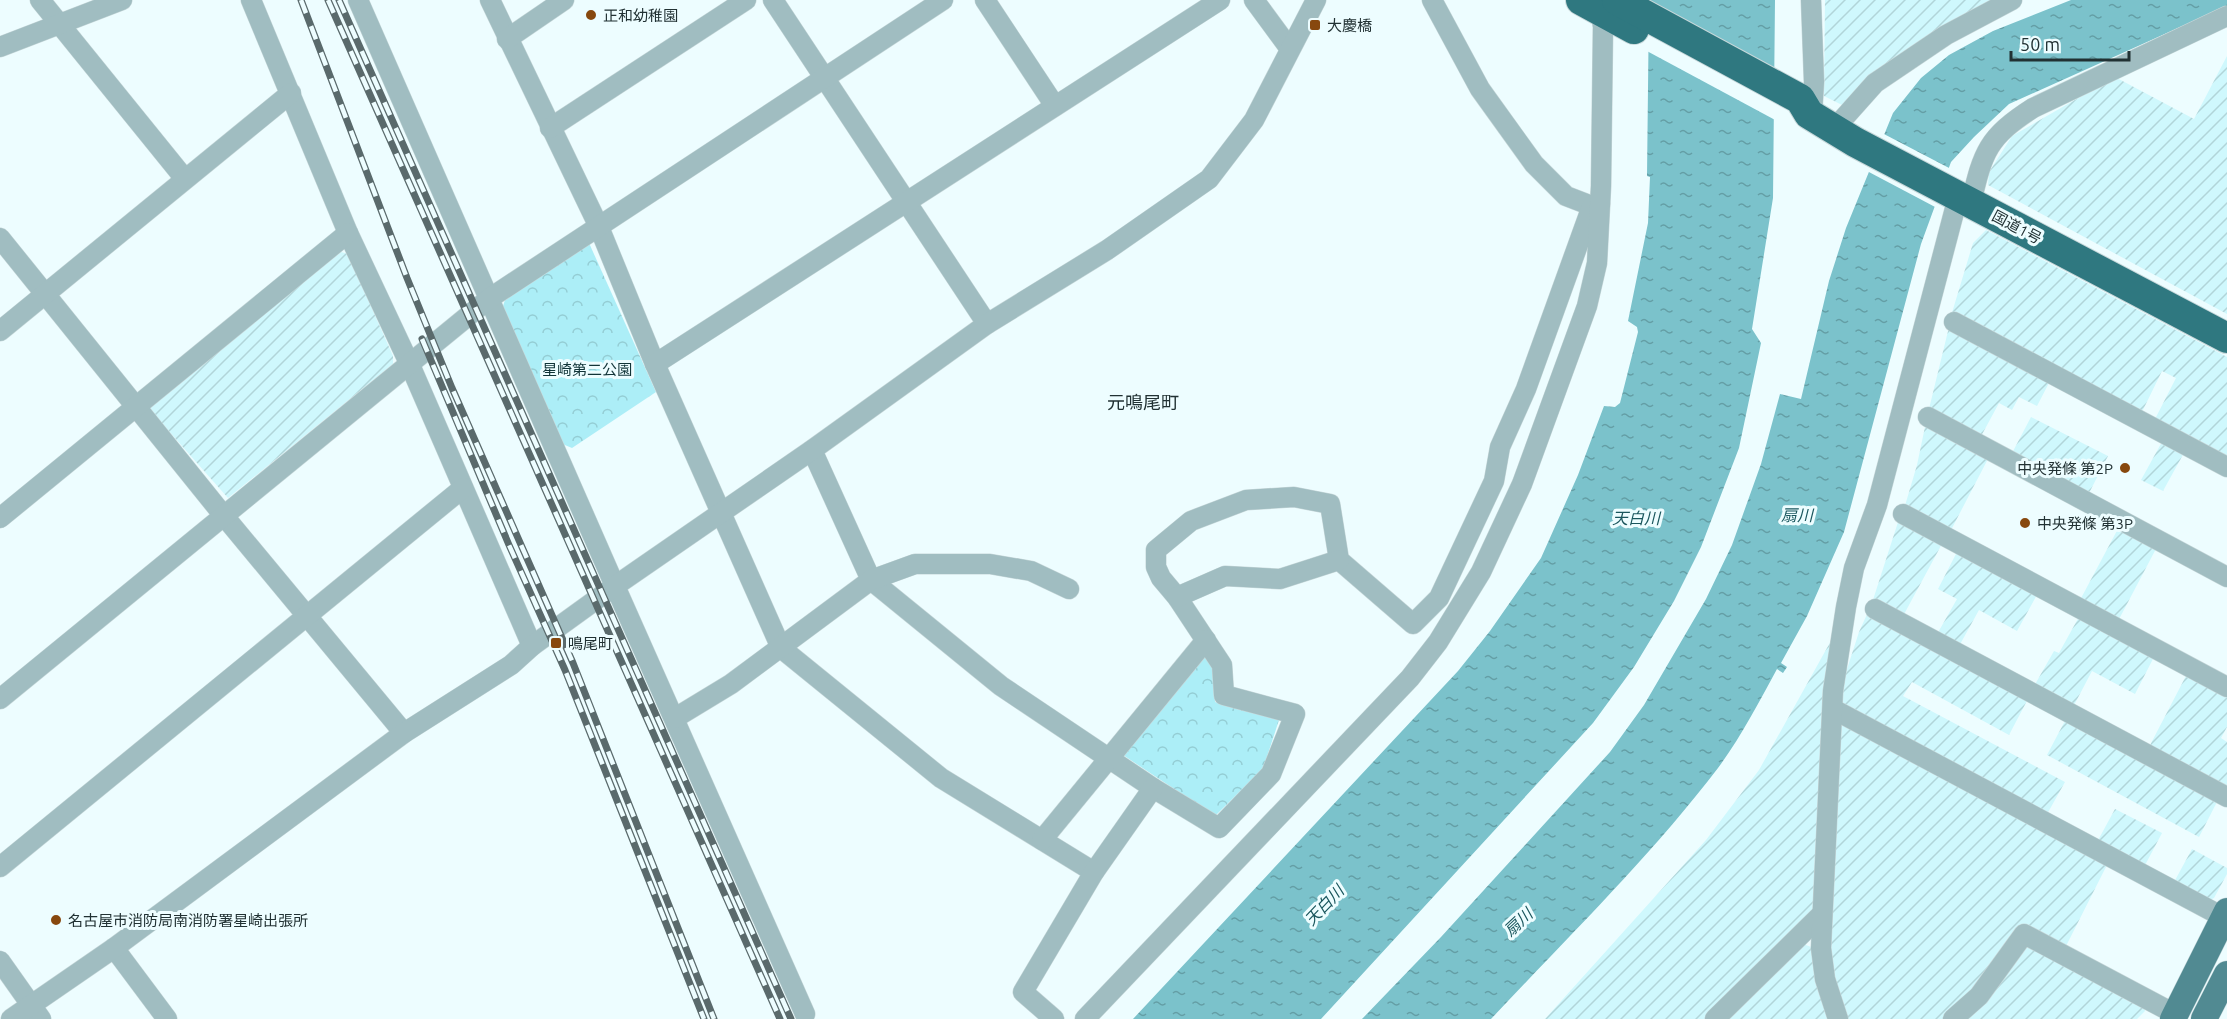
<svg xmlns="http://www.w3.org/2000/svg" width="2227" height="1019" font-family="Ubuntu,'Noto Sans JP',sans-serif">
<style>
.industrial{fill:url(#industrial-furrows)}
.park{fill:url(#park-crowns)}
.water{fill:url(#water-ripples)}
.pier{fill:#edfdff}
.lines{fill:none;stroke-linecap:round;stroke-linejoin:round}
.minor-casing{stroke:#c8d8da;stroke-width:21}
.major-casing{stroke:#c8d8da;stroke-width:27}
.highway-casing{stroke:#c8d8da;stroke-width:32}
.minor{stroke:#a0bdc1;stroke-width:20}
.major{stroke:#518a92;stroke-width:26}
.highway{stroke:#2f7880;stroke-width:30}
.rail-casing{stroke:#5a6a6c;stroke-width:7}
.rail{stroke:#edfdff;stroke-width:4.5;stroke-dasharray:14;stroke-linecap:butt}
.poi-dot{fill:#87480e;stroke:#edfdff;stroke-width:2}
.labels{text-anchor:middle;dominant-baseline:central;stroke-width:6;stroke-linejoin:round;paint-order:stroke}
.poi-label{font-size:15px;fill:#213133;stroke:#edfdff;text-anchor:start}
.street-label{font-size:15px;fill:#213133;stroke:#edfdff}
.park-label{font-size:15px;fill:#113438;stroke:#edfdff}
.water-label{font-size:16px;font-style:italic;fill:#19565d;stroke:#edfdff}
.quarter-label{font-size:18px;fill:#213133;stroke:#edfdff}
</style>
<defs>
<pattern id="industrial-furrows" width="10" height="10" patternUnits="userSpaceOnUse" patternTransform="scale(1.5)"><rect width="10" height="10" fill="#cff8fd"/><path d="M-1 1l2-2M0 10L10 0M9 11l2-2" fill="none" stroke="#b1d5d9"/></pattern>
<pattern id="park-crowns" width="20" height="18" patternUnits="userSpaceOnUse" patternTransform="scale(1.5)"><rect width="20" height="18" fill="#aceef7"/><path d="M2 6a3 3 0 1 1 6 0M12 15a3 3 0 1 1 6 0" fill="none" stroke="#94cdd4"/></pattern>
<pattern id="water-ripples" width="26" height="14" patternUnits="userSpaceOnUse" patternTransform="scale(1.5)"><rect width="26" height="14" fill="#7bc2cb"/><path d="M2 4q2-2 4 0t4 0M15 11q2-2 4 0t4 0" fill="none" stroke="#649ea5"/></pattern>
</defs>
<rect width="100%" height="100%" fill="#edfdff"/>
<g class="industrial">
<path d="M 1825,0 L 1999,0 L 1842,105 L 1824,96 Z"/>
<path d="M 2227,56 L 2227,314 L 1988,185 L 1989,172 L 2012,136 L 2115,77 L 2194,119 Z"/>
<path d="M 1986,230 L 2227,357 L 2227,462 L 2153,423 L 2176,378 L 2162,371 L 2140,416 L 1951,316 L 1973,243 Z"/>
<path d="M 341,252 L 348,254 L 393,356 L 393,364 L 228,498 L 151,411 L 151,404 Z"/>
<path d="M 1949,327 L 2050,381 L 2037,406 L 2019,397 L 2012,410 L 1999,403 L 1979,440 L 1928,413 Z"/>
<path d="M 2031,417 L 2108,456 L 2087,497 L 2010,457 Z"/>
<path d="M 1926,422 L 1990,455 L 1950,532 L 1904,509 L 1917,465 Z"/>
<path d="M 2163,440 L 2185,451 L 2163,491 L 2141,480 Z"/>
<path d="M 1899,519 L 1943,542 L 1902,618 L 1872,603 Z"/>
<path d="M 2120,525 L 2158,545 L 2117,623 L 2079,602 Z"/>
<path d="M 1958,550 L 2038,593 L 2017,631 L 1979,610 L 1958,648 L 1936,636 L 1957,599 L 1938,589 Z"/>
<path d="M 1868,612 L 2029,697 L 2009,735 L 1912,682 L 1903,696 L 2065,782 L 2046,816 L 1841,707 L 1840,694 L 1847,669 L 1859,632 Z"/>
<path d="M 2080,615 L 2155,655 L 2135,694 L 2092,671 L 2072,709 L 2033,688 L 2054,651 L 2059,653 Z"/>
<path d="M 1837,630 L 1817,912 L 1708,1019 L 1545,1019 L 1706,840 L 1759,770 Z"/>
<path d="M 2188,672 L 2227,693 L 2227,727 L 2221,738 L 2227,742 L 2227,790 L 2148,749 Z"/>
<path d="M 2067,717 L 2219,798 L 2199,837 L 2047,755 Z"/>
<path d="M 1848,722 L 2109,861 L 2064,950 L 2024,929 L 1947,1019 L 1844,1019 L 1830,977 L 1837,727 Z"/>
<path d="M 2115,809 L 2162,833 L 2143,869 L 2096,844 Z"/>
<path d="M 2192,849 L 2227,868 L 2227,874 L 2214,898 L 2206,902 L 2173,884 Z"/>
<path d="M 2025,940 L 2143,1004 L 2145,1011 L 2137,1019 L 1959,1019 Z"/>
<path d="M 1800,943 L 1817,949 L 1832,1019 L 1723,1019 Z"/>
</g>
<g class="park">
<path d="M 589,243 L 656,392 L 572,448 L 560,443 L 502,309 L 505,300 Z"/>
<path d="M 1199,655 L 1214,659 L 1215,702 L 1279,720 L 1263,769 L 1215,816 L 1120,753 Z"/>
</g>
<g class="water">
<path d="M 1649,0 L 1775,0 L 1773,198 L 1752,329 L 1761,343 L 1739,448 L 1701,547 L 1674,601 L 1634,667 L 1593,723 L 1321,1019 L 1133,1019 L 1458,671 L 1490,631 L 1541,558 L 1578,475 L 1604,406 L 1615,407 L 1620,403 L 1638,332 L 1637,327 L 1628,321 L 1648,223 L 1650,177 L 1647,176 Z"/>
<path d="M 2071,0 L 2227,0 L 2227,6 L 2009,104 L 1974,137 L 1951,162 L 1921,244 L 1844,532 L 1807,616 L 1781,663 L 1787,667 L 1783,673 L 1777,669 C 1759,702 1741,737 1718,768 C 1650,857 1568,937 1491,1019 L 1362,1019 L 1441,937 L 1610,752 L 1644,705 L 1706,599 L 1732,545 L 1761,464 L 1780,394 L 1801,399 L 1829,281 L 1846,228 L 1893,113 L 1921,78 L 1949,55 L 1993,31 Z"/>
</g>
<g class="pier">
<path d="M 1646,2 L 1777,72 L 1777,121 L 1645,50 Z"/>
<path d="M 1882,133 L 1951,169 L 1937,208 L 1867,171 Z"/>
</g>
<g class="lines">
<defs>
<g id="minor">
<path d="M 40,0 L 185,179"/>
<path d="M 251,0 L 348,233 L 410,365 L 532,646"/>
<path d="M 358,0 L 615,586 L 805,1014"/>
<path d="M 490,0 L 599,227 L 655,364 L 781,648 L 941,778 L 1094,872"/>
<path d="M 773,0 L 987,324"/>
<path d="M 985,0 L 1055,106"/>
<path d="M 1254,0 L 1290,49"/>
<path d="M 1432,0 L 1480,89 L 1534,164 L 1566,196 L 1592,206 L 1600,204"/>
<path d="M 1811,0 L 1814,82 L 1812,115"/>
<path d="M 507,39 L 564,0"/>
<path d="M 0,47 L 122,0"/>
<path d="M 550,128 L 746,0"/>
<path d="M 1834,129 L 1875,83 L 1946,35 L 2012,0"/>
<path d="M 1971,203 C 1983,151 1988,137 2033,108 L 2227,16"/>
<path d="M 0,238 L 224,516 L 404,733"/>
<path d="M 1954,322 L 2227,467"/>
<path d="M 0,331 L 291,93"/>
<path d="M 655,364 L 1220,0"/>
<path d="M 1928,417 L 2227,577"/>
<path d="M 812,450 L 871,580 L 1001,686 L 1153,788 L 1219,828 L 1271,774 L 1295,714 L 1224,695 L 1222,665 L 1177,597 L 1161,578 L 1156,567 L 1156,550 L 1191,521 L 1246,500 L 1294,497 L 1330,504 L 1339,560 L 1413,624 L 1439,598 L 1494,481 L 1500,447 L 1526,389 L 1592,206"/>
<path d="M 1903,514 L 2227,687"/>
<path d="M 0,518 L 348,233"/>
<path d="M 1177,597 L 1225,576 L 1280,579 L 1339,560"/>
<path d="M 1875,609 L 2227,797"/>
<path d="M 0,699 L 490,298 L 943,0"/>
<path d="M 1833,709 L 2223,917"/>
<path d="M 675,718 L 731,684 L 871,580 L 915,564 L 990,564 L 1031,571 L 1069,589"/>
<path d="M 1042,840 L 1206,640"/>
<path d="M 0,867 L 463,488"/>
<path d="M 114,948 L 167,1019"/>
<path d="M 0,961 L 41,1019"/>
<path d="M 11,1019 L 114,948 L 404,733 L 511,665 L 532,646 L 615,586 L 812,450 L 987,324 L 1107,250 L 1209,179 L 1254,120 L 1316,0"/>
<path d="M 1054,1019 L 1023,992 L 1094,872 L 1153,788"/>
<path d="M 1085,1019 L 1410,678 L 1438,642 L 1481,572 L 1522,484 L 1587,306 L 1597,263 L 1601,186 L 1603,27 L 1601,10"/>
<path d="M 1715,1019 L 1822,914"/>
<path d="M 1838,1019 L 1825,979 L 1821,948 L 1833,691 L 1846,607 L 1854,568 L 1877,505 L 1958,197"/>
<path d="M 1953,1019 L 1979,996 L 2024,934 L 2175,1014"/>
</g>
<g id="major">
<path d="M 2173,1019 L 2227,911"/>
<path d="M 2204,1019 L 2227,974"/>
</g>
<g id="highway">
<path d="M 1581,0 L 1634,29"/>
<path d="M 1617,0 L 1800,99 L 1809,114 L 1855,142 L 2227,338"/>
</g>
</defs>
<use href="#minor" class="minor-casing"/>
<use href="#major" class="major-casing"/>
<use href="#highway" class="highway-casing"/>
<use href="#minor" class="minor"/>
<use href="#major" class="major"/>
<use href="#highway" class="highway"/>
<defs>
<g id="rail">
<path d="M 301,0 L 407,278 L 452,388 L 573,663 L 714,1019"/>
<path d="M 328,0 L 780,1019"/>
<path d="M 339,0 L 791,1019"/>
<path d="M 422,339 L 509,545 L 565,670 L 704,1019"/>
</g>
</defs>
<use href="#rail" class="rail-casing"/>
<use href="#rail" class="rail"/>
</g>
<g class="poi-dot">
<circle cx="591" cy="15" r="6"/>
<rect x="1309" y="19" width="12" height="12" rx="3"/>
<circle cx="2125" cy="468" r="6"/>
<circle cx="2025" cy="523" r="6"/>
<rect x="550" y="637" width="12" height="12" rx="3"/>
<circle cx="56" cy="920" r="6"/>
</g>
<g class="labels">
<g class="poi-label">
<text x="603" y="15">正和幼稚園</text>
<text x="1327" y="25">大慶橋</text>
<text x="2113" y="468" text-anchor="end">中央発條 第2P</text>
<text x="2037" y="523">中央発條 第3P</text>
<text x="568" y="643">鳴尾町</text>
<text x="68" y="920">名古屋市消防局南消防署星崎出張所</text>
</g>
<g class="street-label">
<text transform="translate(2017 227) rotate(28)">国道1号</text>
</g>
<g class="park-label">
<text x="587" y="369">星崎第二公園</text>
</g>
<g class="water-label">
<text x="1797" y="515">扇川</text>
<text x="1636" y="518">天白川</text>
<text transform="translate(1324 905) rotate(-46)">天白川</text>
<text transform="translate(1518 922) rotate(-43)">扇川</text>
</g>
<g class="quarter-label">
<text x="1143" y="402">元鳴尾町</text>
</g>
</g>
<path d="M2011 51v9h118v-9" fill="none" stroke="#213133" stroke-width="3"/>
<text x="2020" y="51" font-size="18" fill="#213133" stroke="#edfdff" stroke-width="4.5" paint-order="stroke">50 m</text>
</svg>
